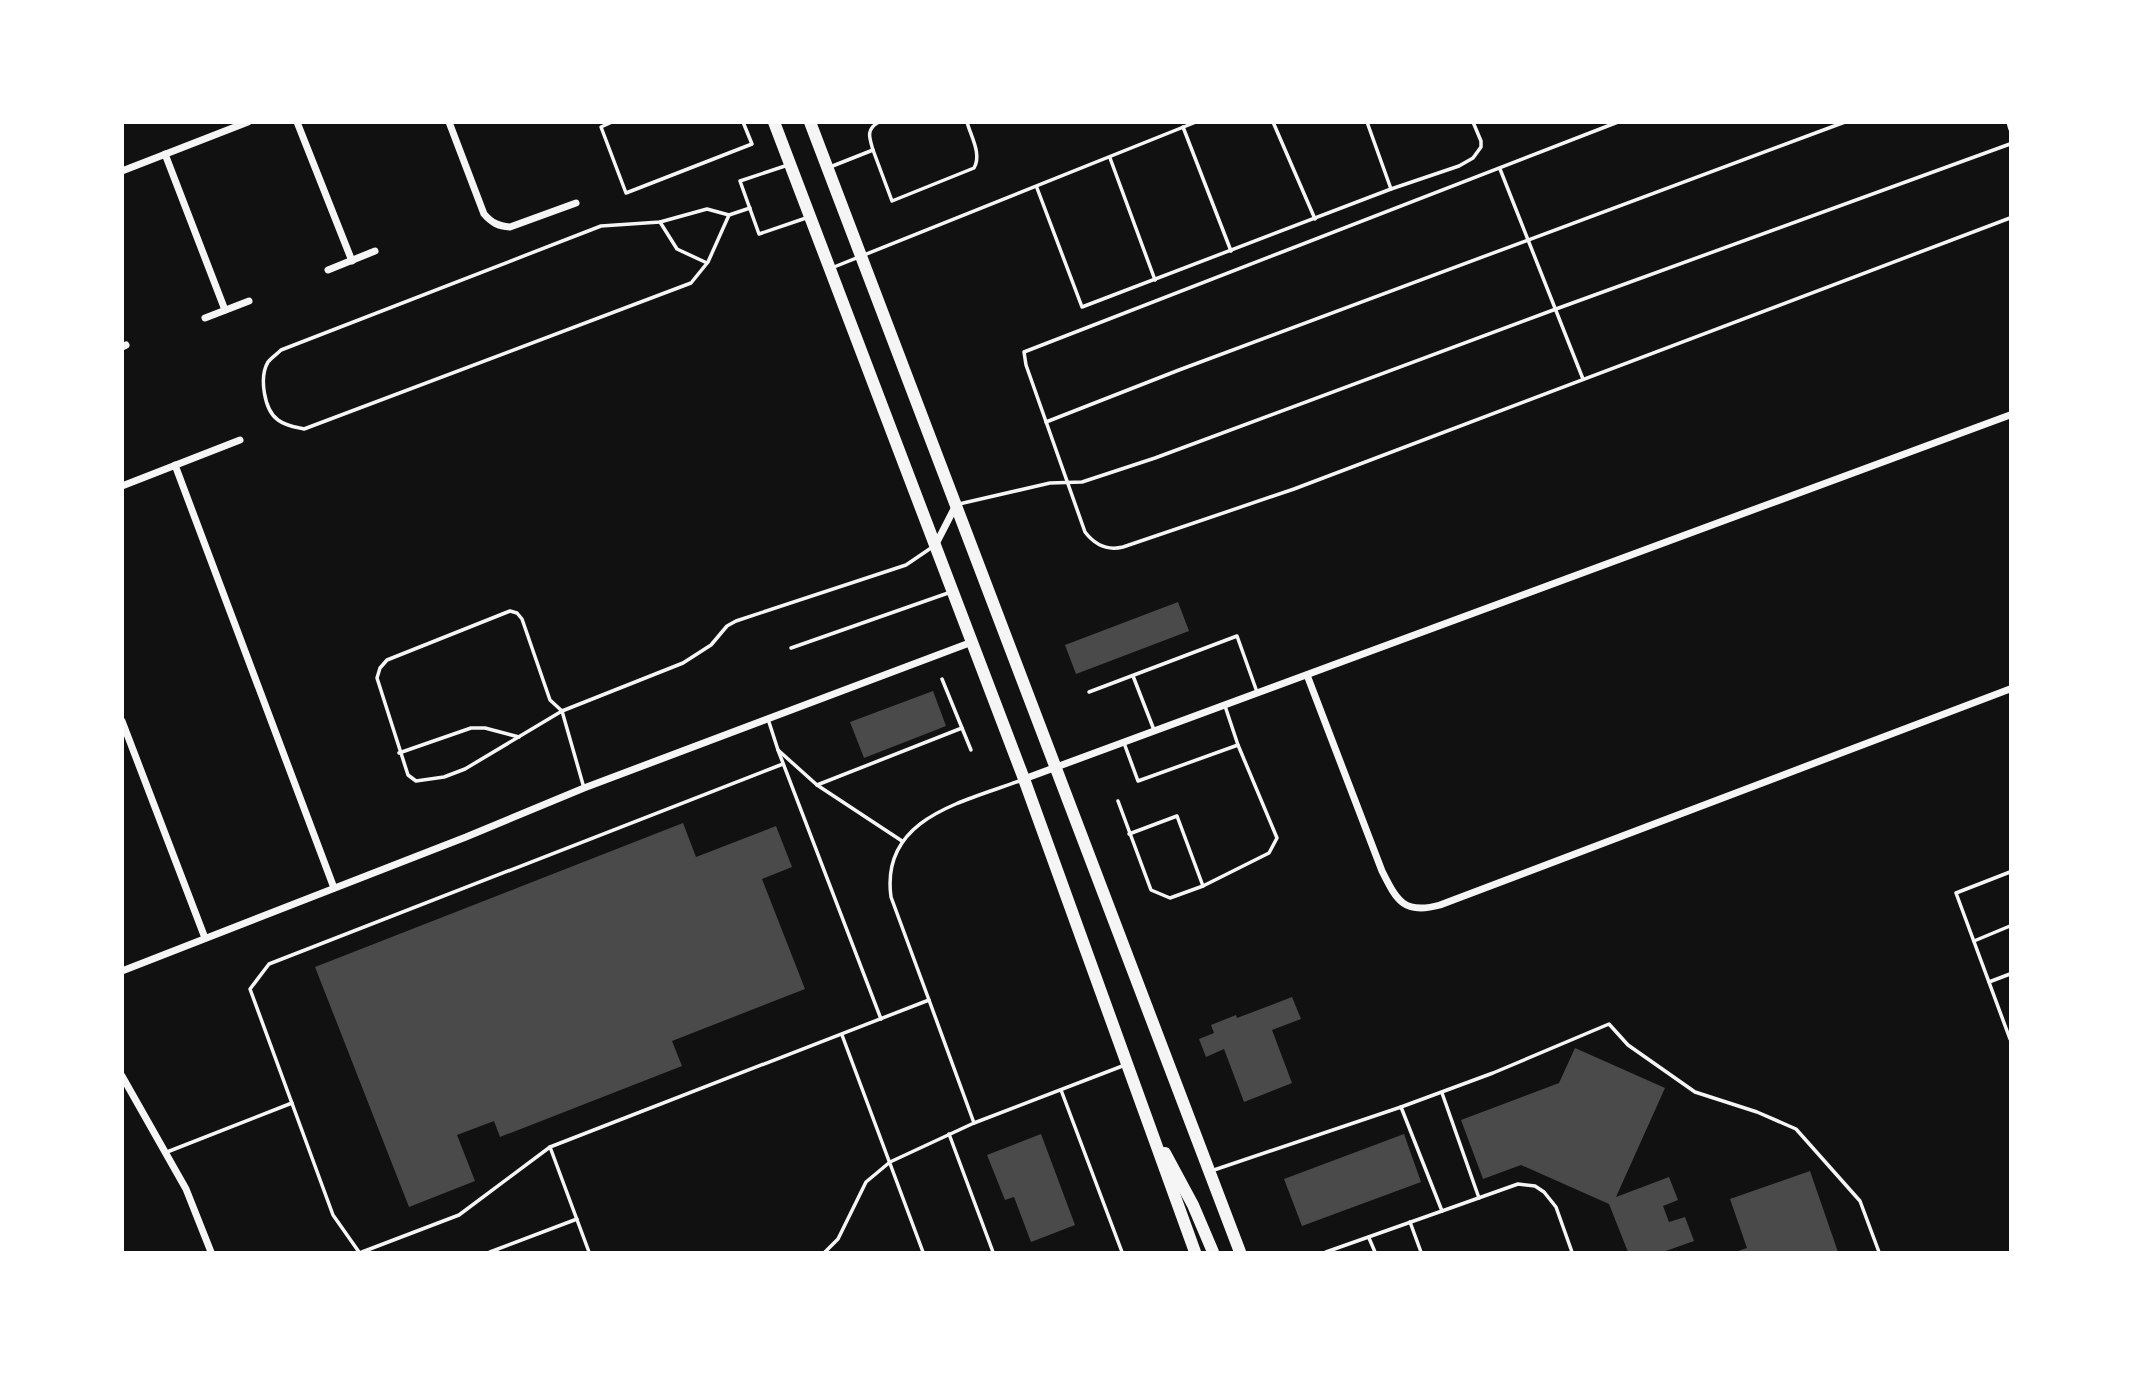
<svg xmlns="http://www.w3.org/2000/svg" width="2133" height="1375" font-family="'Public Sans',sans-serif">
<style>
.building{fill:#4a4a4a}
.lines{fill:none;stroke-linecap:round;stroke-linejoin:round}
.service{stroke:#f5f5f5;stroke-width:3.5}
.minor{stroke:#f5f5f5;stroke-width:7}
.primary{stroke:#f5f5f5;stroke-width:12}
</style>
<rect width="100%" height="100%" fill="#111"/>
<g class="building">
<path d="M 1178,602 L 1189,631 L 1076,674 L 1065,645 Z"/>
<path d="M 933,691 L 946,726 L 864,758 L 850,722 Z"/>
<path d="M 683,823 L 696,857 L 776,826 L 792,867 L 762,879 L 805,989 L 672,1041 L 682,1066 L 500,1137 L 494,1121 L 457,1135 L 475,1181 L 409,1207 L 315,967 Z"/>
<path d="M 1292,997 L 1301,1019 L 1272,1030 L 1292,1083 L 1244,1102 L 1224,1049 L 1206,1057 L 1199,1039 L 1214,1033 L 1211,1025 L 1236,1015 L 1237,1018 Z"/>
<path d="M 1575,1048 L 1665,1088 L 1616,1197 L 1669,1177 L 1678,1200 L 1663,1206 L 1669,1222 L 1685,1217 L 1694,1241 L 1663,1252 L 1628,1252 L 1609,1204 L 1521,1165 L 1483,1179 L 1461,1120 L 1559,1083 Z"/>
<path d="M 1041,1134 L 1075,1225 L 1031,1242 L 1014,1197 L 1005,1200 L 987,1155 Z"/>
<path d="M 1404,1134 L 1421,1182 L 1302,1226 L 1284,1179 Z"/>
<path d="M 1810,1171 L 1838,1252 L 1735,1252 L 1747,1248 L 1730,1199 Z"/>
</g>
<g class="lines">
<g class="service">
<path d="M 612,122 L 601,127 L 626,193 L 752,144 L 743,122"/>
<path d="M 1273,122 L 1315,219"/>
<path d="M 1367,122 L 1391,189"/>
<path d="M 1618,122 L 1024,352 L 1026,365 L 1085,532 C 1095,545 1107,551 1123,547 L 1294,489 L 2010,218"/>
<path d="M 2008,122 L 2010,129"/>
<path d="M 1183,127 L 1231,251"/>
<path d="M 873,150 C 869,137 866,129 879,122"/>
<path d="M 1110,158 L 1155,280"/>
<path d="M 788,165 L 740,181 L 759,234 L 806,218"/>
<path d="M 830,167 L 873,150 L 892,201 L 974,168 C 982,154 971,137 967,122"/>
<path d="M 1500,169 L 1583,379"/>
<path d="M 1037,188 L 1082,307 L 1391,189 L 1459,166 L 1473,158 L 1481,147 L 1481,141 L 1473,122"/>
<path d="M 729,215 L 708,262 L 691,283 L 304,429 C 295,427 286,426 278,420 C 264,410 259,377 268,362 C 271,358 277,354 281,350 L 601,226 L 660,222 L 707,209 L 729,215 L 750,208"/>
<path d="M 660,222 L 677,249 L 707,263"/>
<path d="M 834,267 L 1196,122"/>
<path d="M 1046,422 L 1179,370 L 1845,122"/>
<path d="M 959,504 L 1050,483 L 1082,482 L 1155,458 L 1556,309 L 2010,144"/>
<path d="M 791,648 L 951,592"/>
<path d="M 1133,676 L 1154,730"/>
<path d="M 1089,692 L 1237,636 L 1257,692"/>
<path d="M 768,719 L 778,750 L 817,785 L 902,841"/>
<path d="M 962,728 L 971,750"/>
<path d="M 1124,743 L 1138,781 L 1238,745 L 1225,706"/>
<path d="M 778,750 L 881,1019"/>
<path d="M 399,753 L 471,728 L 485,728 L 519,737"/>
<path d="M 817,785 L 962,728 L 942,679"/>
<path d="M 584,788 L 562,711 L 550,700 L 522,619 L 517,613 L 510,611 L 387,660 L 380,668 L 377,678 L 408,775 L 416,781 L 444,777 L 465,769 L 562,711 L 683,663 L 711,645 L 727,626 L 736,621 L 906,565 L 931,548"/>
<path d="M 1118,801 L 1151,890 L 1170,898 L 1203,886 L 1269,853 L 1277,838 L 1238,745"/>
<path d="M 1129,834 L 1177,816 L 1203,886"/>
<path d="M 2010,872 L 1956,893 L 2010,1039"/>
<path d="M 1974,941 L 2010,926"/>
<path d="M 1989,982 L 2010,974"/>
<path d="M 929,1000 L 974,1123"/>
<path d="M 842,1035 L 923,1252"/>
<path d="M 1061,1090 L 1122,1252"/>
<path d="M 1442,1093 L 1479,1198"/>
<path d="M 1401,1107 L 1493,1073 L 1609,1024 L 1628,1045 L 1695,1092 L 1757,1112 L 1796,1129 L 1860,1201 L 1879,1252"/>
<path d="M 949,1134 L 993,1252"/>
<path d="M 167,1152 L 292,1103"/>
<path d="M 1211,1171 L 1401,1107 L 1442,1211 L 1326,1252"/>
<path d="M 1442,1211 L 1518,1184 L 1535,1186 L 1544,1192 L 1556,1207 L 1572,1252"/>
<path d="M 1410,1222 L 1421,1252"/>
<path d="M 1369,1238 L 1375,1252"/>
<path d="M 359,1252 L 333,1215 L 250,989 L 269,964 L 783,764"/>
<path d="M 362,1252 L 459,1215 L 550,1147"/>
<path d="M 490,1252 L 577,1219"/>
<path d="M 589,1252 L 550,1147 L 929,1000 L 891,897 C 880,817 964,802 1022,780"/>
<path d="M 825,1252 L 838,1239 L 866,1182 L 890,1162 L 974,1123 L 1125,1065"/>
</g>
<g class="minor">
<path d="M 297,122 L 352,261"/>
<path d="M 449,122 L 484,214 C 492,223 498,226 510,227 L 576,203"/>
<path d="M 165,154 L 225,310"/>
<path d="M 122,171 L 248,122"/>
<path d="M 328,270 L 375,251"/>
<path d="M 205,318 L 249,301"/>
<path d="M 122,347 L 126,345"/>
<path d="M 175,465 L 334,888"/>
<path d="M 122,486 L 240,440"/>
<path d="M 936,544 L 956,505"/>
<path d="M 1307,675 L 1382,871 C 1397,901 1404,915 1440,905 L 2010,689"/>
<path d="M 122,721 L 205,938"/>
<path d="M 1024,779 L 2010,415"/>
<path d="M 122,971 L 466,837 L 584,788 L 972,642"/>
<path d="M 122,1076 L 186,1189 L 211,1252"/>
</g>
<g class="primary">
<path d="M 774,122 L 1024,779 L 1195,1252"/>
<path d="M 810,122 L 1240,1252"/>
<path d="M 1165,1153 L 1193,1205 L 1213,1252"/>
</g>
</g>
<rect width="2133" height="1375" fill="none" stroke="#ffffff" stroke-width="248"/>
</svg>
